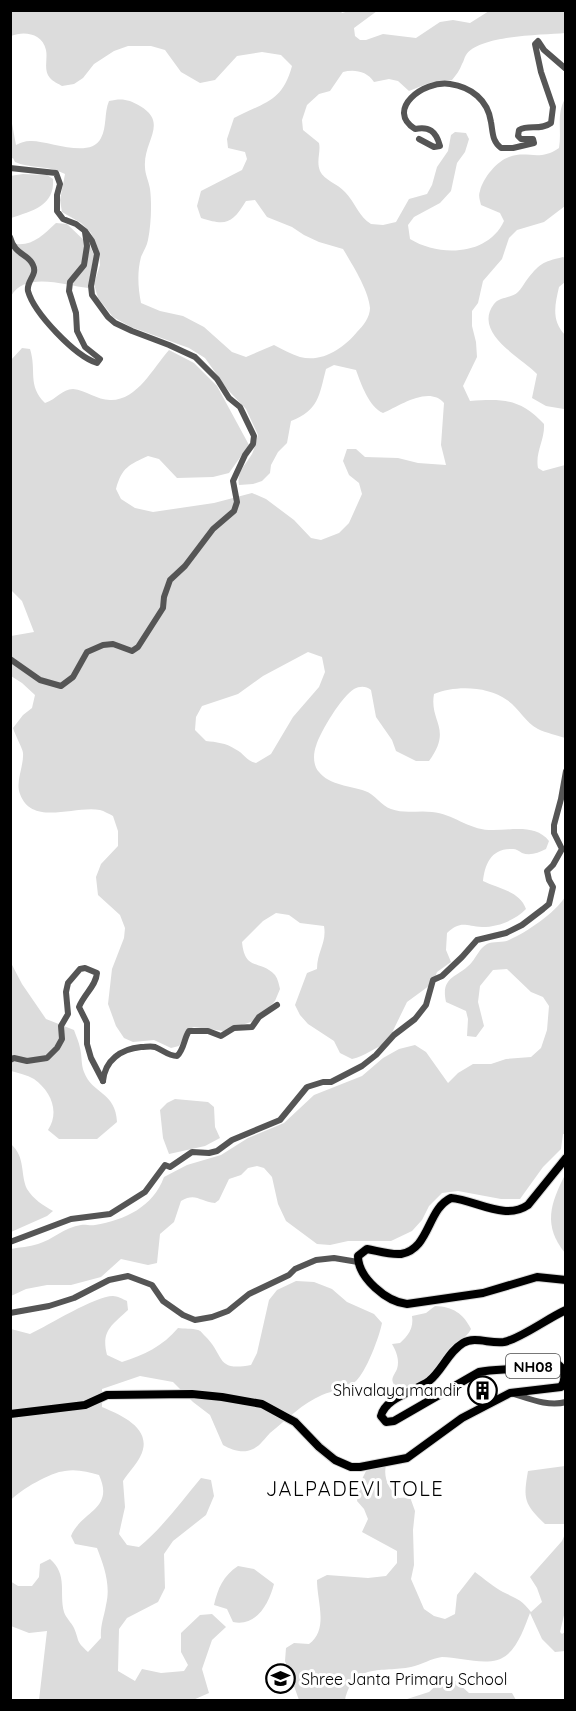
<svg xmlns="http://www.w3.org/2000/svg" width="576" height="1711" font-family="Quicksand,sans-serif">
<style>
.green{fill:#dcdcdc;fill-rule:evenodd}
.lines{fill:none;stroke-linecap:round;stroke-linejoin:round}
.major-casing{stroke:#dbdbdb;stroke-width:10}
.minor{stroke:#555;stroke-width:6}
.major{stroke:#000;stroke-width:8}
.labels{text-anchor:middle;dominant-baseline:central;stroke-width:6;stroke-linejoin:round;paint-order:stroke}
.shield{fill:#fff;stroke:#4c4c4c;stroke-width:1.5}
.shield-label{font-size:15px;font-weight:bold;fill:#000}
.poi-label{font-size:16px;fill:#000;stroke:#fff;text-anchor:end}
.quarter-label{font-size:20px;letter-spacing:1.5px;fill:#000;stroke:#fff}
</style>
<rect width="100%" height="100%" fill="#fff"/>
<g class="green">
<path d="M 340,10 L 342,13 L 349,11 L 377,11 L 354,28 L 355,36 L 360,40 L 366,40 L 383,34 L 416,38 L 440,22 L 453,20 L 470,23 L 489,11 L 524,11 L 524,12 L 565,11 L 565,33 C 543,35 479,35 466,55 C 464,58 464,61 462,64 C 460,70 456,75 452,80 L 429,83 L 409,91 L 398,81 L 389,79 L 374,82 C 367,71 354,69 343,72 L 330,91 L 319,94 L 307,105 L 302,120 L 303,130 L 319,143 C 321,152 316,161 320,171 C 324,180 338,184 345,192 C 355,202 359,217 371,224 L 383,225 L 396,222 L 409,199 L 427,194 L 432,185 L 437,167 L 448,151 L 451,135 L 455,132 L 466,133 L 469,139 L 465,152 L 457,163 L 451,191 L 440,203 L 414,217 L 408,225 L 410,239 C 439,257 488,256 504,221 L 500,213 L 481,205 C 480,200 478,196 480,191 C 483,178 497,161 509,157 C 528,150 539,162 559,148 C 562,131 556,114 565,99 L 565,206 L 544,222 L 517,230 L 509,238 L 502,259 L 483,281 L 478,303 L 472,311 L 472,326 L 476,342 L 477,357 L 463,386 L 470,401 C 502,399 520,398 544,424 C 545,440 535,452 538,468 L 543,471 L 565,465 L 565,738 C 557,735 546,733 538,729 C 525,722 519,708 507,700 C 488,686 455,685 434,694 C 429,722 453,728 429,761 L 416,761 L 396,751 L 392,740 L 376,717 L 371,690 C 366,686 360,686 354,689 C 342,696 320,732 316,746 C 313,754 313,766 319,772 C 329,785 351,786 365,791 C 375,794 381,806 391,809 C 404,814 419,810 432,812 C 453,814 468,829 489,830 C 509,831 535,823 549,841 L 546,849 C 538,853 530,856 522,853 C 519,851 516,849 513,849 C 491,848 485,864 483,881 C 499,889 520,891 526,909 C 515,920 499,927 482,927 C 465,926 461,920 447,933 L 446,950 L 451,962 L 437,972 L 433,983 L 407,1002 L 387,1043 C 374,1048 365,1056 352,1059 L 340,1053 L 334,1041 L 308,1024 L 300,1015 L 295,1005 L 307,973 L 317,969 C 317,951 327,943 324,926 L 300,923 L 289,915 L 276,913 L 263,921 L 242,942 C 245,972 260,959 275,975 C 278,979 279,985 280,989 L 275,1001 L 264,1013 L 251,1022 L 223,1031 L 194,1027 L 189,1029 L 179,1046 L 171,1048 L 154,1040 L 133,1042 L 124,1038 L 116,1026 L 108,1004 L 112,969 L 124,938 L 125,928 L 120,915 L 98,895 L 96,877 L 101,864 L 118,846 L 118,831 L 113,816 C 109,814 104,811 100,810 C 75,805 32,827 20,794 C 15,782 24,766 23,753 C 23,749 15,735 13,728 L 23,715 L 32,708 L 35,695 L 22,683 L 11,676 L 11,636 L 34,632 L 22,601 L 11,590 L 11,360 L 22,348 L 30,349 C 37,371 27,385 45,403 C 57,399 62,389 73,389 C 86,390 97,400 110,400 C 137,401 153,368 169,350 L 194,363 L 217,386 L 249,445 L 229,473 L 213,477 L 177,478 L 159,459 L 148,456 C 129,465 122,467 116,489 L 121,499 L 135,508 L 153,512 L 214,503 L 252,493 L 266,499 L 294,520 L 311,538 L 321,540 L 339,533 L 349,523 L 362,494 L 359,483 L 349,475 L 343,461 L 347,449 L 356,449 L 365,457 L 398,458 L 418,463 L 446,465 L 441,445 L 444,403 C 429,385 399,406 383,413 C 369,407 361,384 356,370 L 334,365 L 326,369 C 319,396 319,410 291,421 L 287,443 L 278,452 L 271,465 L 270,473 L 262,481 L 253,484 L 239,485 C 236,473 246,464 252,454 C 255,448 256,441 258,435 L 246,409 L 227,389 L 205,358 L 189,348 L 131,327 L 113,317 L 98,298 L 94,284 L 100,265 L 99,251 L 91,233 L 81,223 L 62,212 L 60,200 L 65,174 C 49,165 31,169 15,162 L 13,158 L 11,159 L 10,113 L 16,145 C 20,143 25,141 30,141 C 48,140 90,160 101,138 C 107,127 104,113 109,101 C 121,98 129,99 140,106 C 169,123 143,141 145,167 C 145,174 149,182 150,189 C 152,204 151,225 148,240 C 147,246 143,252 141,257 C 137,272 138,288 141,303 L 160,311 L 183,316 L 204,327 L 232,352 L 246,357 L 274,345 C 282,349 291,354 300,357 C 322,363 344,348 357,332 C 363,326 370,317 370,308 C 369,291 352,264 343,249 L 319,242 L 304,235 L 292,227 L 267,217 L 255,200 L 246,201 C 232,224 226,226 201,218 L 197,206 L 201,191 L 242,170 L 247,159 L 245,152 L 228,148 L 227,139 L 234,118 C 264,102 282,103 292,66 L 281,55 L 262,52 L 237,56 L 215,80 L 200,83 L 181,72 L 165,50 L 151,46 L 128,46 L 114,51 L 94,64 L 83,78 L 74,84 L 62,86 C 59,84 52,81 50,78 C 43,70 48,59 46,50 C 42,33 24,31 11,36 L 11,11 ZM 308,652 L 322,657 L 325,672 L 319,687 L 293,717 L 271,754 L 256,763 C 246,761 244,753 235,749 C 226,743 216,742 206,741 L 195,730 L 196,717 L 202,706 L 238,694 L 263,676 Z"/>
<path d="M 23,174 L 47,175 L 53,179 C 55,206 32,211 11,218 L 10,176 Z"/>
<path d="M 56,223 L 67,224 L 90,246 L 94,255 L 88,288 C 65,285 25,271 11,296 L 11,243 C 31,248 42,236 56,223 Z"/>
<path d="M 563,257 L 565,258 L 565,282 L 559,287 C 555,305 551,320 565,335 L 564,409 L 546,406 L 532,398 L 537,374 C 522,358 472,333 494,304 C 499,297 512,298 518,292 C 521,289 524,284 526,281 C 539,264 542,262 563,257 Z"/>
<path d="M 565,897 L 565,1134 L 563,1134 L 561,1149 L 543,1167 L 520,1199 L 501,1199 L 458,1191 L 442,1193 L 429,1206 L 422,1220 L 412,1231 L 391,1241 L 348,1241 L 330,1245 L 317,1244 L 286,1221 L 278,1204 L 272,1177 L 264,1168 L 257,1166 L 248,1168 L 241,1175 L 229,1179 L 219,1200 L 215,1203 C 200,1202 196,1192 181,1201 L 174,1222 L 160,1234 L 157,1263 L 148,1265 L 121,1259 L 101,1277 L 71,1285 L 47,1285 L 26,1289 L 11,1296 L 11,1249 C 20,1247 29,1247 38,1244 C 52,1240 65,1227 81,1225 C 85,1224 90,1226 95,1225 C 125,1220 153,1207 164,1177 L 187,1165 L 221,1155 L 248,1138 L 284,1123 L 314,1095 L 362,1076 L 383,1058 L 399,1049 L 415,1045 L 426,1052 L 448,1083 L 458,1073 L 473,1064 L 491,1064 L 506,1059 L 531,1057 L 541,1048 L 547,1030 L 549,1006 L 543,997 L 531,992 L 507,969 L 493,970 L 480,986 L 478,1002 L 484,1026 L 476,1037 L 467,1036 L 468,1019 L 466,1011 L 446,1002 C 440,975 459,978 472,962 C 477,956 479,949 487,944 C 493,941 503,943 509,940 C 527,932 555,913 565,897 Z"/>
<path d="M 10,961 L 22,984 L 46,1019 L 74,1030 C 76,1036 79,1042 80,1048 C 82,1055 81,1065 84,1072 C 92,1094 116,1092 117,1122 L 97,1139 L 59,1139 L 48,1130 C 60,1112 51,1091 34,1079 C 27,1075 18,1073 11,1071 Z"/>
<path d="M 175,1099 L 208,1102 L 214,1107 L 215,1127 L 220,1138 L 205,1146 L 169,1154 L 163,1138 L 160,1110 L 167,1103 Z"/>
<path d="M 11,1144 C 26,1158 20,1174 27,1189 C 33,1199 44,1206 53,1211 L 47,1216 L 11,1232 Z"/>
<path d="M 565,1175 L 565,1253 C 543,1226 550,1204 565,1175 Z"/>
<path d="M 296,1281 L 314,1282 L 332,1289 L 347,1302 L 374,1314 L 382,1323 C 379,1338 366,1372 356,1381 C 345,1391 334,1390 322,1395 C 303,1403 286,1420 270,1433 C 265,1438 260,1446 253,1449 C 243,1454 232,1450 223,1445 L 210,1415 L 193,1402 L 173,1382 L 140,1376 L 102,1389 L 102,1407 C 121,1415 155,1429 140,1457 C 136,1465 128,1473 123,1481 L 125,1507 L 119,1534 L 127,1545 L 139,1547 C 164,1526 180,1503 201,1478 L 211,1480 L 214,1496 L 206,1515 L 173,1541 L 164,1554 L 165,1588 L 158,1602 L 127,1618 L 119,1629 L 118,1671 L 135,1681 L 142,1669 L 161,1673 L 184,1671 L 188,1665 L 181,1652 L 181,1633 L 200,1615 L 212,1614 L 226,1627 L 212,1640 L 202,1669 L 209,1693 L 193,1700 L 39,1700 L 47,1631 L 29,1633 L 11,1626 L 10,1581 L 18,1586 L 32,1586 L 39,1577 L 40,1564 L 50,1559 C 68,1575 59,1592 64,1612 C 66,1618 71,1622 74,1628 C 80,1642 75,1640 88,1652 L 101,1638 C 100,1626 104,1617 106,1605 C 111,1585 104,1566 97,1548 L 75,1544 L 71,1536 C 81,1511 115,1510 99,1475 C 88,1472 77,1469 65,1471 C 51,1472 20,1490 11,1500 L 11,1329 L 30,1334 C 49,1325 95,1296 113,1296 C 117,1296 123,1299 127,1301 L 128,1310 C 111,1326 101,1331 107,1355 L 122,1362 C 144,1355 163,1346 178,1328 C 184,1329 192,1328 198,1330 C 200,1330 203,1334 205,1336 C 225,1355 215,1372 251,1365 L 257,1353 L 269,1300 L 277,1290 Z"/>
<path d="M 435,1306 C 453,1307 463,1313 471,1329 C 466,1339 457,1341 450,1348 C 443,1354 440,1364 434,1372 C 425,1383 409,1389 396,1387 C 389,1379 394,1376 397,1369 C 400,1360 396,1351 392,1344 L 400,1343 C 408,1336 414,1328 412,1316 L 426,1313 Z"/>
<path d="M 386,1465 C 383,1478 389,1490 399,1498 L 410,1497 L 415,1511 L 413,1530 L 414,1565 L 411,1579 L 424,1609 L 434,1616 L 445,1619 L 455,1614 L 457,1595 L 475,1572 C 483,1578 495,1588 503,1592 C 517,1599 521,1599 531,1612 L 542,1602 L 537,1588 L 530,1577 L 562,1541 L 565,1534 L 565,1611 L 560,1632 L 562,1634 L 565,1632 L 565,1651 L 555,1652 L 542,1639 L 530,1613 C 525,1626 519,1644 508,1654 C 492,1669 462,1657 442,1657 C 432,1658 421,1665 411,1667 C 381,1673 354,1662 345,1700 L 299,1700 L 285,1661 L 286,1648 L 294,1643 L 309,1644 C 329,1629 317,1602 317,1580 L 327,1575 L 368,1578 L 386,1576 L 397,1563 L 397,1551 L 362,1532 L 368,1519 L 364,1509 L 357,1501 L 361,1481 L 366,1471 Z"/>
<path d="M 565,1466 L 565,1524 L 545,1524 C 524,1504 523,1499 528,1471 Z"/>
<path d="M 238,1566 L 254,1569 L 274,1584 C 269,1603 257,1627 233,1622 L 227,1609 L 214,1605 C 218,1588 223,1576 238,1566 Z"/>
<path d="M 450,1676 L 469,1693 L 512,1693 L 516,1700 L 404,1700 L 429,1692 L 444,1678 Z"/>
</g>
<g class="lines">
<defs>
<g id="major">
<path d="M 566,1158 L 528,1205 C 505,1221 476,1200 451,1198 C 427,1209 430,1249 401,1254 C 390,1255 378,1251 367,1249 L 358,1256 C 358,1278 387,1302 407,1304 L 483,1293 L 537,1277 L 566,1280"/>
<path d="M 10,1414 L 85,1405 L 107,1395 L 192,1394 L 222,1397 L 262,1404 L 295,1422 L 319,1447 L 335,1460 L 351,1467 L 360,1467 L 407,1458 L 462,1418 L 510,1393 L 561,1387 C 564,1383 565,1379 564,1374 C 560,1354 535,1367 522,1368 C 508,1370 494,1369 479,1372 L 394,1421 L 386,1422 L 381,1416 C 385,1398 415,1391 429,1381 C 442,1371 448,1352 463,1343 C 475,1336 490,1344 504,1342 C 520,1339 548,1318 566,1310"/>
</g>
</defs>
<use href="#major" class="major-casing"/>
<g class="minor">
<path d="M 419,139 L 434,147 L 440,146 C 436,131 429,126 415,129 C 385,110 423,80 450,84 C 471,87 488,100 491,122 C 493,133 492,141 501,148 L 513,148 L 534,143 L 533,139 L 521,139 L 518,136 L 519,130 C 529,124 540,131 551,123 L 553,107 L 541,72 L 535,44 L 538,41 L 544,50 L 566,69"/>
<path d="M 10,168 L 56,173 L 60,184 L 57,195 L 57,211 L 63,219 L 76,224 L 85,231 L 92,241 L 97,254 L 91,286 L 92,295 L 108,317 L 115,323 L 132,331 L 169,345 L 195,357 L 217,379 L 229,398 L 240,407 L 254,436 L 253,444 L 245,455 L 233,481 L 237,502 L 234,511 L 213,529 L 185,566 L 170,580 L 164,597 L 163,608 L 138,647 L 132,651 L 113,644 L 103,645 L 87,652 L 73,677 L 61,686 L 40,680 L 10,659"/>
<path d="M 10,237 C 15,256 28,253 33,265 C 38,275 26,281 28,291 C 34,313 75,356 97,363 L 100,359 L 85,347 L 77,331 L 76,313 L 69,291 L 70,282 L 84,265 L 87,246 L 85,232"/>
<path d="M 10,1060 L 14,1058 L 27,1061 L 47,1058 L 57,1048 L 62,1039 L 61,1026 L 68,1014 L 66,992 L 68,983 L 80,969 L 85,968 L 97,973 C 96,986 84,994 79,1007 L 87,1023 L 87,1044 L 91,1058 L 103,1081"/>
<path d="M 103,1081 C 105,1060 121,1049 141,1047 C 146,1047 151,1046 155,1047 C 163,1050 168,1056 177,1056 C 184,1050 184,1038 189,1031 L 208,1031 L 221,1036 L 234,1028 L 252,1027 L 259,1017 L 277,1005"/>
<path d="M 10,1242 L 71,1219 L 110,1214 L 145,1192 L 165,1165 L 170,1167 L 192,1152 L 209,1153 L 217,1151 L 232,1140 L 280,1120 L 307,1087 L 323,1082 L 331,1082 L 362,1066 L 376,1055 L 394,1035 L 415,1019 L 426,1005 L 433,980 L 442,976 L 462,957 L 477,940 L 506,933 L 522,925 L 543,909 L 549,904 L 553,887 L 549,880 L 547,871 L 553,865 L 562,849 L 554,833 L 554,825 L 561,799 L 566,771"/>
<path d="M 10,1313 L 49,1306 L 74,1298 L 109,1280 L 128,1276 L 152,1285 L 163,1301 L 183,1315 L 195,1320 L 212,1317 L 228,1311 L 249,1294 L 289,1275 L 295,1269 L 316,1260 L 334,1258 L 358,1262"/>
<path d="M 514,1394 C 530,1399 549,1407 566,1402"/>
</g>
<use href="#major" class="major"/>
</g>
<defs>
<symbol id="building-ring" viewBox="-11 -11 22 22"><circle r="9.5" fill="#fff" stroke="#000" stroke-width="1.5"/><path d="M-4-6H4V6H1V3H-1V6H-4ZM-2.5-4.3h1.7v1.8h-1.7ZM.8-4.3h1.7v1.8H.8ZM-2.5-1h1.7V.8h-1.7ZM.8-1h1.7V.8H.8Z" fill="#000"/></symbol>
<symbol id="school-ring" viewBox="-11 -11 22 22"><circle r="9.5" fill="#fff" stroke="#000" stroke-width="1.5"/><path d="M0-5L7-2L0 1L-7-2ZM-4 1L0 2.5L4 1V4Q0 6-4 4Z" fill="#000"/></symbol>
</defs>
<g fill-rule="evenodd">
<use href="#building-ring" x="466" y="1374" width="33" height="33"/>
<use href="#school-ring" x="264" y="1662" width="33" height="33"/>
</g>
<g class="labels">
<rect class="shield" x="506" y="1354" width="54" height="24" rx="4.5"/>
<g class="shield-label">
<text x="533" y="1366">NH08</text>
</g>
<g class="poi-label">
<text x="462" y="1390">Shivalaya mandir</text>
<text x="301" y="1679" text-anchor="start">Shree Janta Primary School</text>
</g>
<g class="quarter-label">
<text x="355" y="1488">JALPADEVI TOLE</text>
</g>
</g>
<rect width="576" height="1711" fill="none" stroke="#000000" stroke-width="24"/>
</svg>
